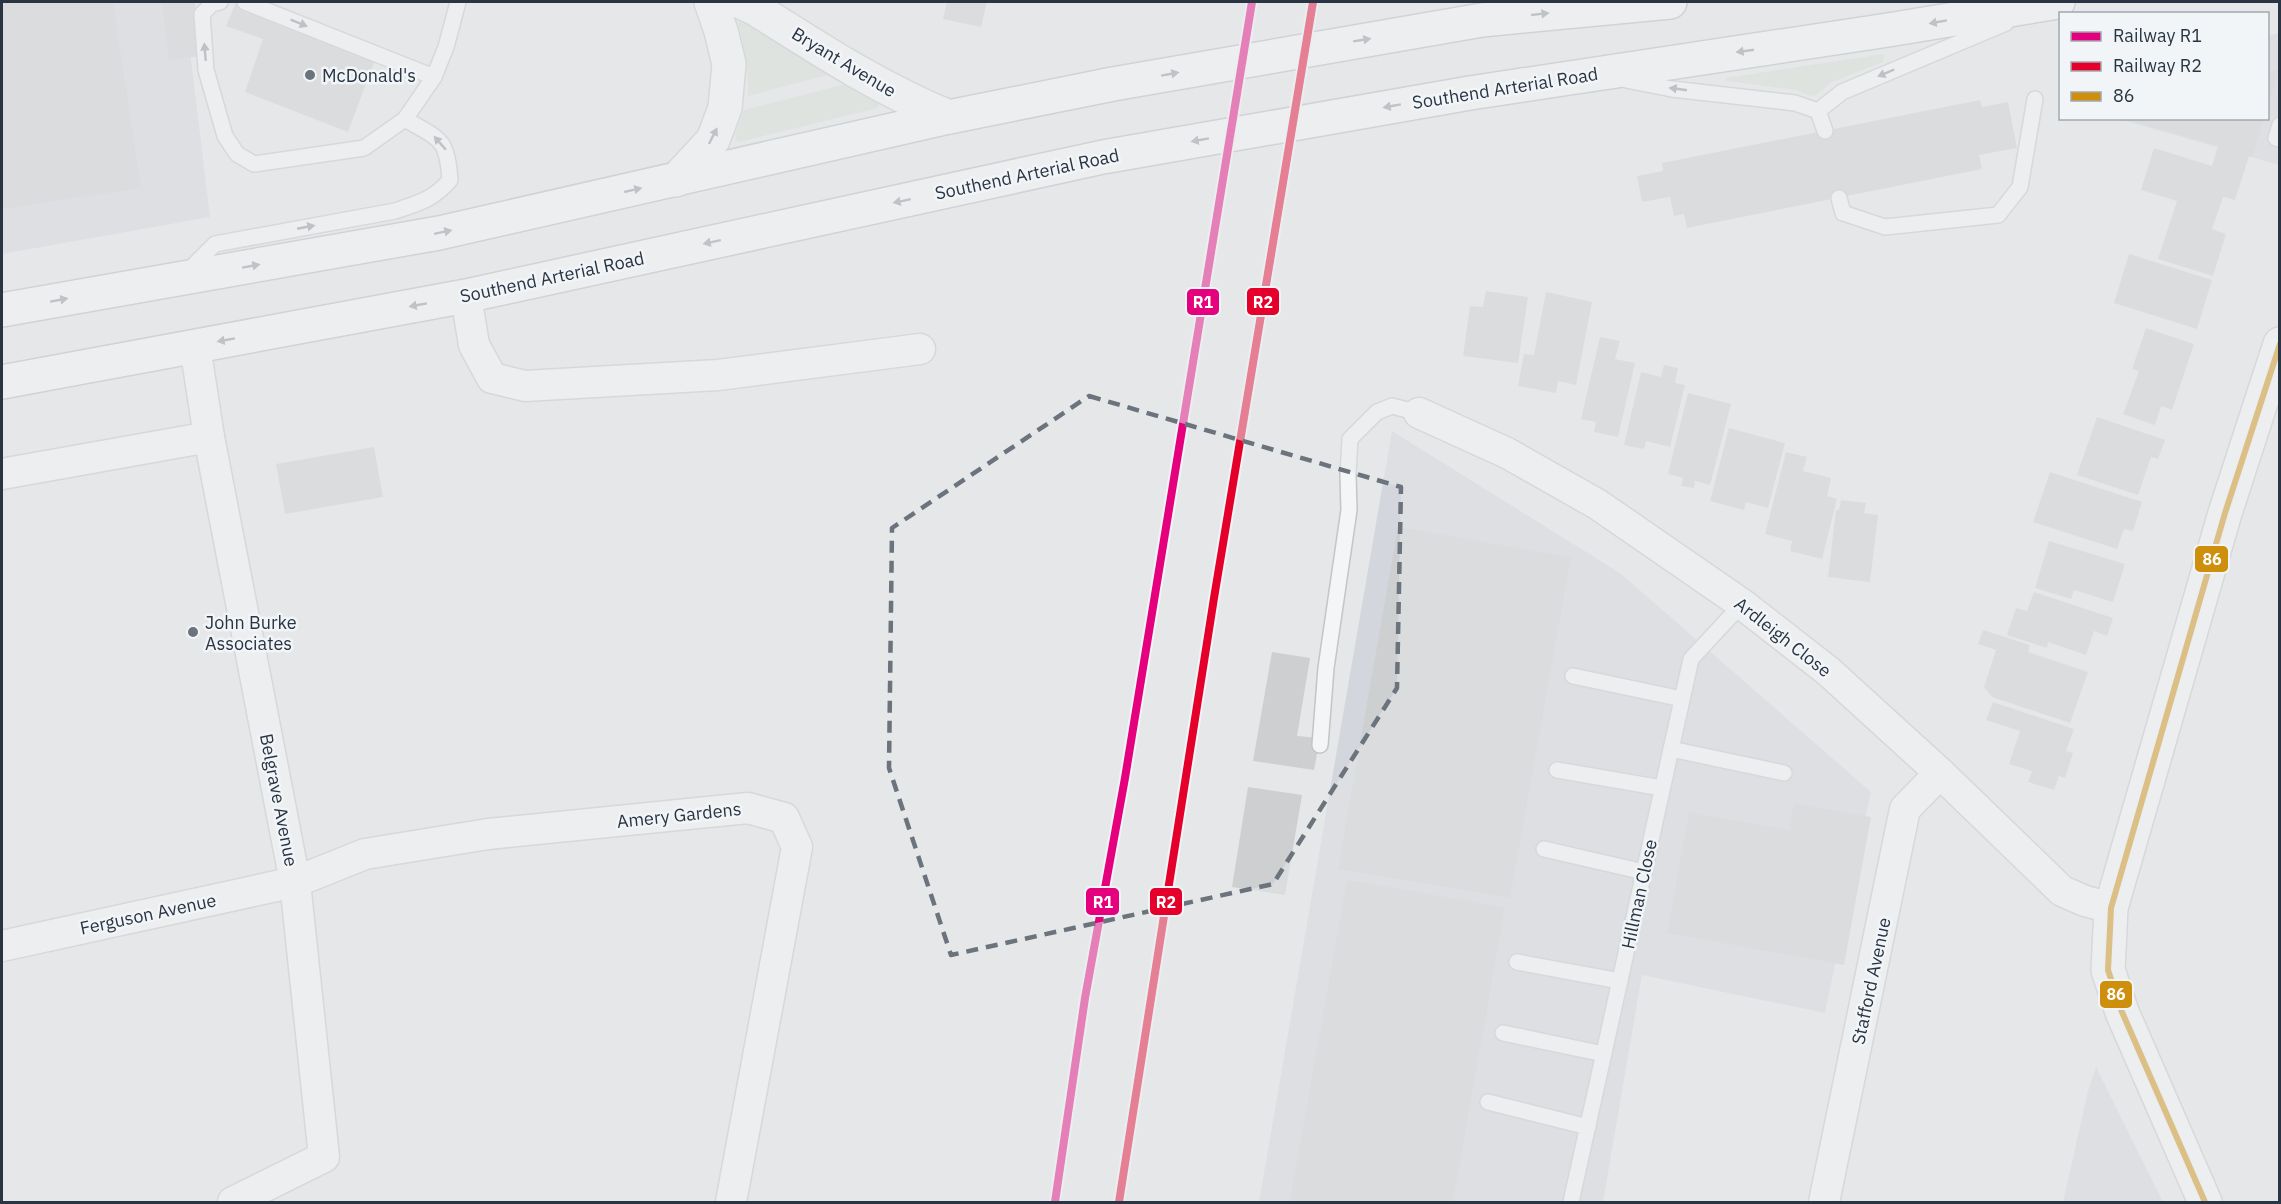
<svg xmlns="http://www.w3.org/2000/svg" width="2281" height="1204" font-family="'IBM Plex Sans',sans-serif">
<style>
.built{fill:#d3d6dc}
.green{fill:#d6ddd5}
.building{fill:#cdcfd1}
.lines{fill:none;stroke-linecap:round;stroke-linejoin:round}
.lane-casing{stroke:#c3c5c7;stroke-width:18}
.street-casing{stroke:#c3c5c7;stroke-width:33}
.secondary-casing{stroke:#c3c5c7;stroke-width:36}
.highway-casing{stroke:#b7babe;stroke-width:36}
.lane{stroke:#f3f5f6;stroke-width:15}
.street{stroke:#f3f5f6;stroke-width:30}
.secondary{stroke:#f7f7f7;stroke-width:33}
.highway{stroke:#f7f7f7;stroke-width:33}
.bus-1-casing{stroke:#f2f5f8;stroke-width:10}
.bus-1{stroke:#ce8f0d;stroke-width:6}
.rail-1-casing{stroke:#f2f5f8;stroke-width:12}
.rail-2-casing{stroke:#f2f5f8;stroke-width:12}
.rail-1{stroke:#e5007d;stroke-width:8}
.rail-2{stroke:#e4002b;stroke-width:8}
.oneway{fill:#90969d}
.oneway2{fill:#8e959c}
.marked{fill:none;stroke:#6b737d;stroke-width:4.5;stroke-dasharray:12 8;stroke-linejoin:round}
.poi-dot{fill:#6b737d;stroke:#f2f5f8;stroke-width:2}
.labels{text-anchor:middle;dominant-baseline:central;stroke-width:5;stroke-linejoin:round;paint-order:stroke}
.street-label{font-size:18px;fill:#2a3543;stroke:#f2f5f8}
.poi-label{font-size:18px;fill:#2a3543;stroke:#f2f5f8;text-anchor:start}
.line-badge{stroke:#f2f5f8;stroke-width:2}
.badge-label{font-size:16px;text-anchor:middle;font-weight:bold;fill:#fff}
</style>
<rect width="100%" height="100%" fill="#e5e7e9"/>
<g class="built">
<path d="M 2,2 L 184,2 L 210,217 L 2,254 Z"/>
<path d="M 2279,33 L 2279,165 L 2119,119 L 2268,118 L 2268,36 Z"/>
<path d="M 1392,431 L 1620,573 L 1871,792 L 1825,1013 L 1642,975 L 1603,1202 L 1259,1202 Z"/>
<path d="M 2096,1067 L 2163,1202 L 2063,1202 L 2088,1091 Z"/>
</g>
<g class="green">
<path d="M 745,18 L 831,74 L 748,96 C 748,70 745,49 738,24 L 740,19 Z"/>
<path d="M 1884,54 L 1883,62 L 1832,82 L 1816,95 L 1810,96 L 1796,90 L 1726,81 L 1726,78 Z"/>
<path d="M 846,84 L 877,99 L 879,104 L 878,108 L 739,142 L 736,140 L 735,135 L 744,110 Z"/>
</g>
<g class="building">
<path d="M 2,2 L 113,2 L 141,188 L 2,209 Z"/>
<path d="M 162,2 L 195,2 L 202,56 L 169,60 Z"/>
<path d="M 236,2 L 376,57 L 348,132 L 245,92 L 263,39 L 226,26 Z"/>
<path d="M 947,2 L 987,2 L 981,27 L 943,19 Z"/>
<path d="M 2279,70 L 2268,105 L 2268,72 Z"/>
<path d="M 1980,100 L 1982,107 L 2008,102 L 2017,148 L 1979,155 L 1982,169 L 1687,228 L 1684,214 L 1674,216 L 1670,197 L 1642,202 L 1637,176 L 1663,171 L 1662,163 Z"/>
<path d="M 2136,118 L 2264,118 L 2252,157 L 2249,156 L 2235,200 L 2223,197 L 2212,229 L 2226,234 L 2213,276 L 2158,259 L 2177,201 L 2141,190 L 2154,148 L 2212,166 L 2218,146 L 2135,122 Z"/>
<path d="M 2129,254 L 2212,280 L 2197,329 L 2114,303 Z"/>
<path d="M 1486,291 L 1528,297 L 1518,363 L 1463,356 L 1470,306 L 1483,307 Z"/>
<path d="M 1546,292 L 1592,302 L 1576,385 L 1558,381 L 1556,393 L 1518,386 L 1524,354 L 1534,355 Z"/>
<path d="M 2146,328 L 2194,344 L 2172,410 L 2161,406 L 2155,425 L 2123,414 L 2139,371 L 2132,369 Z"/>
<path d="M 1600,337 L 1620,341 L 1615,359 L 1635,363 L 1618,437 L 1594,432 L 1596,422 L 1581,419 Z"/>
<path d="M 1664,365 L 1678,368 L 1675,383 L 1685,385 L 1670,447 L 1646,441 L 1644,449 L 1624,445 L 1641,372 L 1661,377 Z"/>
<path d="M 1688,393 L 1731,404 L 1710,485 L 1695,481 L 1694,488 L 1681,486 L 1683,478 L 1668,474 Z"/>
<path d="M 2097,417 L 2165,440 L 2158,459 L 2151,457 L 2138,495 L 2077,475 Z"/>
<path d="M 1729,428 L 1785,443 L 1768,508 L 1746,502 L 1744,510 L 1710,501 Z"/>
<path d="M 374,447 L 383,497 L 285,514 L 276,464 Z"/>
<path d="M 1786,452 L 1807,457 L 1803,471 L 1831,478 L 1827,496 L 1837,499 L 1822,559 L 1790,551 L 1792,541 L 1765,534 Z"/>
<path d="M 2050,472 L 2142,502 L 2133,531 L 2124,529 L 2117,549 L 2033,522 Z"/>
<path d="M 1841,500 L 1866,503 L 1864,513 L 1878,515 L 1870,582 L 1828,577 L 1836,510 L 1839,510 Z"/>
<path d="M 1398,527 L 1571,557 L 1510,898 L 1338,869 Z"/>
<path d="M 2049,541 L 2125,564 L 2113,602 L 2074,590 L 2071,599 L 2035,588 Z"/>
<path d="M 2034,592 L 2113,618 L 2107,636 L 2094,631 L 2086,655 L 2048,642 L 2047,648 L 2007,635 L 2016,608 L 2027,611 Z"/>
<path d="M 1983,630 L 2030,645 L 2028,652 L 2088,672 L 2070,723 L 1992,697 L 1984,687 L 1996,650 L 1978,644 Z"/>
<path d="M 1272,652 L 1310,658 L 1297,736 L 1320,738 L 1314,770 L 1253,761 Z"/>
<path d="M 1993,702 L 2074,729 L 2066,751 L 2073,753 L 2065,778 L 2059,776 L 2054,790 L 2028,782 L 2032,771 L 2009,764 L 2020,731 L 1986,720 Z"/>
<path d="M 1248,787 L 1302,795 L 1285,895 L 1232,887 Z"/>
<path d="M 1794,803 L 1871,817 L 1844,965 L 1667,933 L 1689,812 L 1789,830 Z"/>
<path d="M 1347,880 L 1505,907 L 1453,1202 L 1305,1202 L 1290,1200 Z"/>
</g>
<g class="lines">
<defs>
<g id="lane">
<path d="M 220,2 L 212,4 L 202,14 L 206,70 L 225,136 L 237,154 L 254,164 L 364,148 L 405,119 L 434,77 L 446,47 L 458,2"/>
<path d="M 245,2 L 434,77"/>
<path d="M 1626,80 L 1672,89 L 1795,103 L 1818,111"/>
<path d="M 1818,111 L 1842,92 L 2006,23"/>
<path d="M 1818,111 L 1825,131"/>
<path d="M 2280,125 L 2276,138 L 2280,139"/>
<path d="M 1839,198 L 1843,213 L 1885,227 L 1998,215 L 2020,187 L 2035,99"/>
<path d="M 186,273 L 215,244 L 395,211 C 419,203 434,199 450,180 C 447,137 440,140 405,119"/>
<path d="M 1573,676 L 1682,699"/>
<path d="M 1320,745 L 1326,668 L 1349,510 L 1348,474 L 1350,439 L 1377,412 L 1392,406 L 1419,413"/>
<path d="M 1671,749 L 1784,773"/>
<path d="M 1557,770 L 1662,788"/>
<path d="M 1544,849 L 1644,872"/>
<path d="M 1517,962 L 1620,981"/>
<path d="M 1503,1033 L 1604,1054"/>
<path d="M 1488,1102 L 1588,1127"/>
<path d="M 1571,1202 L 1691,659 L 1742,604"/>
</g>
<g id="street">
<path d="M 466,296 L 474,345 L 492,378 L 525,386 L 718,375 L 920,349"/>
<path d="M 195,346 L 209,437 L 295,882 L 324,1157 L 233,1202"/>
<path d="M 1419,413 L 1507,453 L 1597,504 L 1742,604 L 1828,671 L 1940,773 L 2062,891 L 2085,901 L 2111,908"/>
<path d="M 2,474 L 209,437"/>
<path d="M 2,946 L 295,882 L 365,854 L 488,834 L 748,808 L 784,818 L 797,847 L 731,1202"/>
<path d="M 1824,1202 L 1905,809 L 1940,773"/>
</g>
<g id="secondary">
<path d="M 741,2 L 756,9 C 819,49 880,89 949,117"/>
<path d="M 676,180 L 713,140 L 725,108 L 729,64 L 721,31 L 711,2"/>
<path d="M 2205,1202 L 2122,1012 L 2108,970 L 2111,908 L 2225,513 L 2280,344"/>
</g>
<g id="highway">
<path d="M 2,310 L 439,233 L 949,117 L 1113,84 L 1482,20 L 1670,2"/>
<path d="M 2,382 L 466,296 L 1103,157 L 1470,93 L 1888,30 L 2058,2"/>
</g>
</defs>
<use href="#lane" class="lane-casing"/>
<use href="#street" class="street-casing"/>
<use href="#secondary" class="secondary-casing"/>
<use href="#highway" class="highway-casing"/>
<use href="#lane" class="lane"/>
<use href="#street" class="street"/>
<use href="#secondary" class="secondary"/>
<use href="#highway" class="highway"/>
<defs>
<path id="bus-1" d="M 2205,1202 L 2122,1012 L 2108,970 L 2111,908 L 2225,513 L 2280,344"/>
</defs>
<use href="#bus-1" class="bus-1-casing"/>
<use href="#bus-1" class="bus-1"/>
<defs>
<path id="rail-1" d="M 1055,1202 L 1085,998 L 1125,778 L 1252,2"/>
<path id="rail-2" d="M 1119,1202 L 1214,598 L 1313,2"/>
</defs>
<use href="#rail-1" class="rail-1-casing"/>
<use href="#rail-2" class="rail-2-casing"/>
<use href="#rail-1" class="rail-1"/>
<use href="#rail-2" class="rail-2"/>
</g>
<defs><path id="oneway-solid" d="M-6-.8H1V-3.2L6.5 0L1 3.2V.8H-6Z" transform="scale(1.5)"/></defs>
<g class="oneway">
<use href="#oneway-solid" transform="translate(1540 14) rotate(-6)"/>
<use href="#oneway-solid" transform="translate(1938 22) rotate(170)"/>
<use href="#oneway-solid" transform="translate(1362 40) rotate(-9)"/>
<use href="#oneway-solid" transform="translate(1745 51) rotate(172)"/>
<use href="#oneway-solid" transform="translate(1170 74) rotate(-10)"/>
<use href="#oneway-solid" transform="translate(1392 106) rotate(170)"/>
<use href="#oneway-solid" transform="translate(713 136) rotate(-63)"/>
<use href="#oneway-solid" transform="translate(1200 140) rotate(170)"/>
<use href="#oneway-solid" transform="translate(633 190) rotate(-13)"/>
<use href="#oneway-solid" transform="translate(902 201) rotate(168)"/>
<use href="#oneway-solid" transform="translate(443 232) rotate(-12)"/>
<use href="#oneway-solid" transform="translate(712 242) rotate(168)"/>
<use href="#oneway-solid" transform="translate(251 266) rotate(-10)"/>
<use href="#oneway-solid" transform="translate(59 300) rotate(-10)"/>
<use href="#oneway-solid" transform="translate(418 305) rotate(170)"/>
<use href="#oneway-solid" transform="translate(226 340) rotate(170)"/>
</g>
<g class="oneway2">
<use href="#oneway-solid" transform="translate(299 23) rotate(22)"/>
<use href="#oneway-solid" transform="translate(205 52) rotate(-95)"/>
<use href="#oneway-solid" transform="translate(1886 73) rotate(157)"/>
<use href="#oneway-solid" transform="translate(1678 89) rotate(-172)"/>
<use href="#oneway-solid" transform="translate(440 143) rotate(-131)"/>
<use href="#oneway-solid" transform="translate(306 227) rotate(-11)"/>
</g>
<path d="M0 0H2281V1204H0ZM 1089,396 L 1401,487 L 1397,688 L 1273,884 L 951,955 L 889,768 L 892,528 Z" fill="#e5e7e9" fill-opacity=".55" fill-rule="evenodd"/>
<path class="marked" d="M 1089,396 L 1401,487 L 1397,688 L 1273,884 L 951,955 L 889,768 L 892,528 Z"/>
<g class="poi-dot">
<circle cx="310" cy="75" r="6"/>
<circle cx="193" cy="632" r="6"/>
</g>
<g class="labels">
<g class="street-label">
<text transform="translate(844 62) rotate(31)">Bryant Avenue</text>
<text transform="translate(1505 88) rotate(-9)">Southend Arterial Road</text>
<text transform="translate(1027 174) rotate(-12)">Southend Arterial Road</text>
<text transform="translate(552 277) rotate(-12)">Southend Arterial Road</text>
<text transform="translate(1783 637) rotate(38)">Ardleigh Close</text>
<text transform="translate(279 800) rotate(79)">Belgrave Avenue</text>
<text transform="translate(679 815) rotate(-6)">Amery Gardens</text>
<text transform="translate(1639 894) rotate(-78)">Hillman Close</text>
<text transform="translate(148 914) rotate(-12)">Ferguson Avenue</text>
<text transform="translate(1871 981) rotate(-78)">Stafford Avenue</text>
</g>
<g class="poi-label">
<text x="322" y="75">McDonald's</text>
<text x="205" y="622">John Burke<tspan x="205" dy="21">Associates</tspan></text>
</g>
</g>
<g class="line-badge">
<rect x="1246" y="287" width="34" height="29" rx="6" fill="#e4002b"/>
<rect x="1186" y="288" width="34" height="28" rx="6" fill="#e5007d"/>
<rect x="2194" y="545" width="35" height="28" rx="6" fill="#ce8f0d"/>
<rect x="1085" y="887" width="35" height="29" rx="6" fill="#e5007d"/>
<rect x="1149" y="887" width="34" height="29" rx="6" fill="#e4002b"/>
<rect x="2099" y="980" width="34" height="29" rx="6" fill="#ce8f0d"/>
</g>
<g class="badge-label">
<text x="1263" y="308">R2</text>
<text x="1203" y="308">R1</text>
<text x="2212" y="565">86</text>
<text x="1103" y="908">R1</text>
<text x="1166" y="908">R2</text>
<text x="2116" y="1000">86</text>
</g>
<rect width="2281" height="1204" fill="none" stroke="#2a3543" stroke-width="6"/>
<rect x="2059" y="12" width="210" height="108" fill="#f2f5f8" stroke="#a2a8b0" stroke-width="1.5"/>
<rect x="2071" y="32" width="30" height="9" fill="#e5007d" stroke="#a2a8b0" stroke-width="1.5"/>
<text x="2113" y="42" font-size="18" fill="#2a3543">Railway R1</text>
<rect x="2071" y="62" width="30" height="9" fill="#e4002b" stroke="#a2a8b0" stroke-width="1.5"/>
<text x="2113" y="72" font-size="18" fill="#2a3543">Railway R2</text>
<rect x="2071" y="92" width="30" height="9" fill="#ce8f0d" stroke="#a2a8b0" stroke-width="1.5"/>
<text x="2113" y="102" font-size="18" fill="#2a3543">86</text>
</svg>
